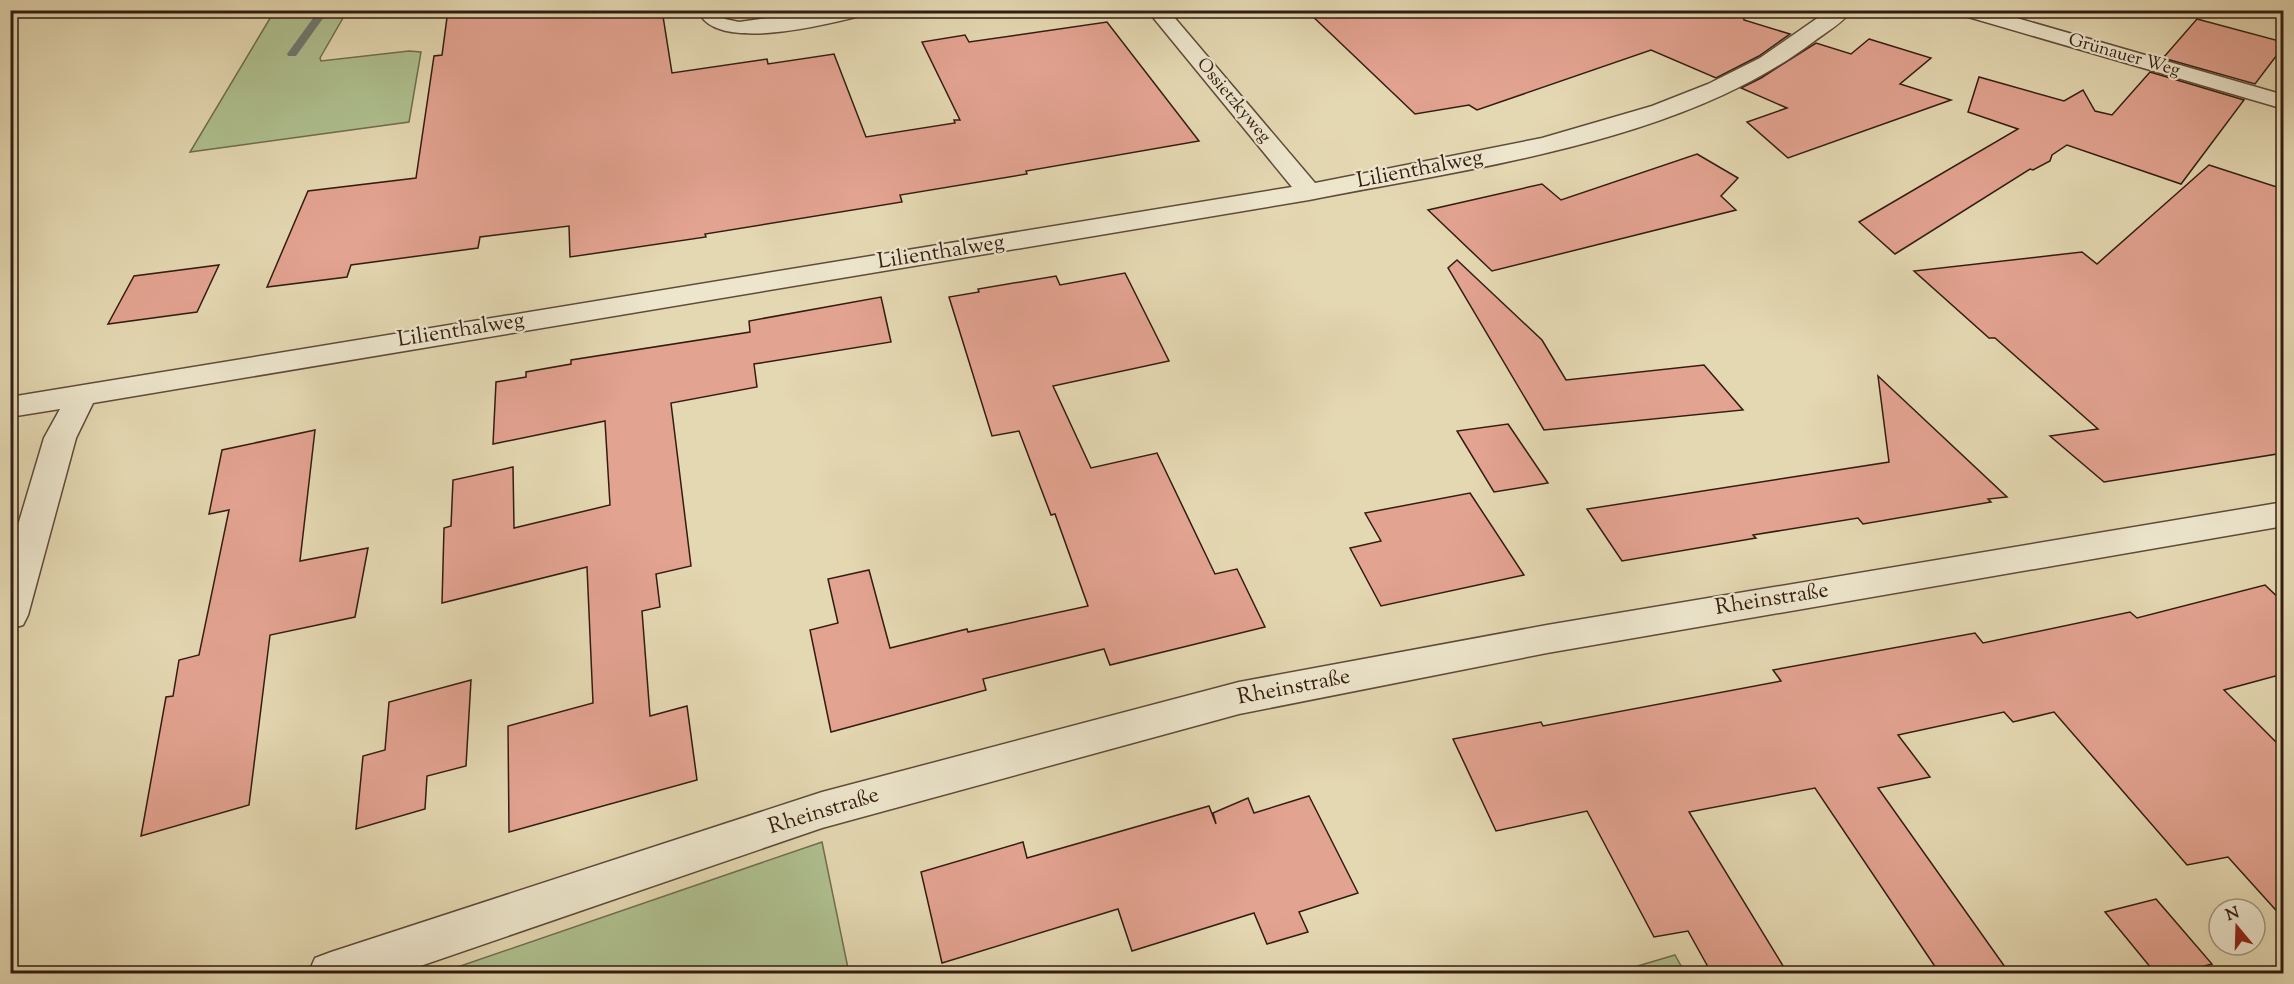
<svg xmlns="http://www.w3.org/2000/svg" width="2294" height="984" font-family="'Sorts Mill Goudy',serif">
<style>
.green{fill:#afc090;stroke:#716e50;stroke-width:1.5}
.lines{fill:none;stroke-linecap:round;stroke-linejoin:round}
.stream{fill:#6f7a72;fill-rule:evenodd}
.building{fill:#e3a391;stroke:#331c11;stroke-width:1.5}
.street-casing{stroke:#5f4b39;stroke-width:3}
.street{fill:#ede6cd;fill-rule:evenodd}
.labels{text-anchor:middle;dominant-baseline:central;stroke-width:4.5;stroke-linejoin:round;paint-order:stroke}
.far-street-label{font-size:18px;fill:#331c11;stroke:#ede6cd}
.street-label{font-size:22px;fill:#331c11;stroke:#ede6cd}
</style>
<rect width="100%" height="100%" fill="#e4d8b2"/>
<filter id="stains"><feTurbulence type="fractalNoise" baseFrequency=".00333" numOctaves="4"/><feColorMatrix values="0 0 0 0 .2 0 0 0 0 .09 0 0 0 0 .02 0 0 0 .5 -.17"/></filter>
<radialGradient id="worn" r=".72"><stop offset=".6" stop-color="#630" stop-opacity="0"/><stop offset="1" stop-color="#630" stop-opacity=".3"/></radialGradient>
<g class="green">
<path d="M 275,10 L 347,11 L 320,58 L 321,61 L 409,51 L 421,52 L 409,122 L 190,152 Z"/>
<path d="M 822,842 L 849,973 L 440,973 Z"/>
<path d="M 1675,955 L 1685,973 L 1614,973 Z"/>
</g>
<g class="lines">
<path class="stream" d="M 319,10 L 329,10 L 296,56 L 288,56 L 287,54 Z"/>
</g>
<g class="building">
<path d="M 448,10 L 662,10 L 672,73 L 767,59 L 768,64 L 834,54 L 866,137 L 955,123 L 954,120 L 960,120 L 922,42 L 965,35 L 969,42 L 1107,22 L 1199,141 L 1026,171 L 1027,174 L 900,195 L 902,202 L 705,234 L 706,237 L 570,257 L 569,226 L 480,237 L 478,248 L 351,265 L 347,277 L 267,287 L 308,191 L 416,178 L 434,56 L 442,55 Z"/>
<path d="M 1306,10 L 1743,10 L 1744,20 L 1790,34 L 1759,56 L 1716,78 L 1651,50 L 1477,110 L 1469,105 L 1415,114 Z"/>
<path d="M 2197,19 L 2283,42 L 2283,47 L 2255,84 L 2163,58 Z"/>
<path d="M 1869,39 L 1931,58 L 1900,84 L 1951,100 L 1788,158 L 1747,122 L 1787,108 L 1741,88 L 1761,78 L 1816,43 L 1851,54 Z"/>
<path d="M 2150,72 L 2244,100 L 2181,184 L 2067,145 L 2052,155 L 2050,161 L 2033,170 L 2030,169 L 1895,254 L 1859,222 L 2018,129 L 1968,112 L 1979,77 L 2064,101 L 2083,90 L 2095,111 L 2112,115 Z"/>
<path d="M 1697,154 L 1738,178 L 1721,196 L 1736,210 L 1492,271 L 1428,210 L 1542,184 L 1561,200 Z"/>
<path d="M 2209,165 L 2283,189 L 2283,453 L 2104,482 L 2050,436 L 2098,429 L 1995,338 L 1989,338 L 1914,271 L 2082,252 L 2097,264 Z"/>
<path d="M 1457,260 L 1542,340 L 1566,380 L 1704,365 L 1743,410 L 1544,430 L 1448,268 Z"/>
<path d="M 219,265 L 197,312 L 108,324 L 134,276 Z"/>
<path d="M 1125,273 L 1169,361 L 1053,386 L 1091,468 L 1157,453 L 1215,574 L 1237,569 L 1265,627 L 1110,665 L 1104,649 L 983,679 L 986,690 L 831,732 L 810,630 L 838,623 L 828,579 L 869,570 L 890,648 L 967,629 L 968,632 L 1088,606 L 1055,514 L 1051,515 L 1019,431 L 992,436 L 949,297 L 979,292 L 978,289 L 1056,276 L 1060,285 Z"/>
<path d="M 881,297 L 891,342 L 754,364 L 757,387 L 671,403 L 691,566 L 656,574 L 660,607 L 642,611 L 650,716 L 687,706 L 697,780 L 509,832 L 508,726 L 593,703 L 587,567 L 442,603 L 444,528 L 451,526 L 453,480 L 513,467 L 514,528 L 610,505 L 605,421 L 493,444 L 496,382 L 526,377 L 526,372 L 571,364 L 571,360 L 750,332 L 749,321 Z"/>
<path d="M 1878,376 L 2007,497 L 1988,499 L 1991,502 L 1863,524 L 1858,518 L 1753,535 L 1756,538 L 1622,561 L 1587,509 L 1889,462 Z"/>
<path d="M 1508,424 L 1548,483 L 1494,492 L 1457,431 Z"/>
<path d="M 315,430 L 300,561 L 368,548 L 355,617 L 270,635 L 249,805 L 141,836 L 166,697 L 173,696 L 179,660 L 199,655 L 229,510 L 209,514 L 222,450 Z"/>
<path d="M 1470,493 L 1524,575 L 1381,606 L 1350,548 L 1381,541 L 1365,513 Z"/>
<path d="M 2265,585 L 2283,602 L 2283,674 L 2224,690 L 2283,749 L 2283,918 L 2228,857 L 2187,865 L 2054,712 L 2013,722 L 2004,712 L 1898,735 L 1930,777 L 1878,788 L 2010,974 L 1940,974 L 1815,788 L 1689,812 L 1788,974 L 1712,974 L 1688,931 L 1654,937 L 1587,811 L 1496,831 L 1453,739 L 1541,722 L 1543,726 L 1781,681 L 1773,670 L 1975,633 L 1983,643 L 2130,612 L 2137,618 Z"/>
<path d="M 471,680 L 466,766 L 427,776 L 425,809 L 356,829 L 363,756 L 385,750 L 389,702 Z"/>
<path d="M 1309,796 L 1358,893 L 1299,912 L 1308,932 L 1267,944 L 1254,913 L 1132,951 L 1118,909 L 942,963 L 921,872 L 1023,842 L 1027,858 L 1209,806 L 1216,824 L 1213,813 L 1248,798 L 1254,813 Z"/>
<path d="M 2156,899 L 2212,964 L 2176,974 L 2156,974 L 2105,912 Z"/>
</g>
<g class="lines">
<defs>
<g id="street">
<path d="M 698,10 L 718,10 L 725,19 L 739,22 L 826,10 L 871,10 L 868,14 C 833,23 713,55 698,10 Z"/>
<path d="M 1147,10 L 1168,10 L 1315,183 L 1542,138 L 1652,106 L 1708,84 L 1760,58 L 1829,10 L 1852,10 C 1843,23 1825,33 1813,42 C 1680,143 1470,168 1309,200 L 93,403 L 76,438 L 28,615 L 23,625 L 10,629 L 10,552 L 44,438 L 60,409 L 10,417 L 10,397 L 1292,187 Z"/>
<path d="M 1955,10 L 1989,10 L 2284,95 L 2284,109 L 1958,14 Z"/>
<path d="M 2284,502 L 2284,526 L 1547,653 L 1239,714 L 822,828 L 397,974 L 308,974 L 315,958 L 331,952 L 822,792 L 1239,682 L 1547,625 Z"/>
</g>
</defs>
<use href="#street" class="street-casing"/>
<use href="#street" class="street"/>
</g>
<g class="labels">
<g class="far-street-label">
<text transform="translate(2124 56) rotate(16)">Grünauer Weg</text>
<text transform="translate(1233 101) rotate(50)">Ossietzkyweg</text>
</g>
<g class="street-label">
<text transform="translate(1420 170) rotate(-11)">Lilienthalweg</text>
<text transform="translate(941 253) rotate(-9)">Lilienthalweg</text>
<text transform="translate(461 331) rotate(-9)">Lilienthalweg</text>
<text transform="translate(1772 600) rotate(-9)">Rheinstraße</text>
<text transform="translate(1294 688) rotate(-11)">Rheinstraße</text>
<text transform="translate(824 812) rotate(-17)">Rheinstraße</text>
</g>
</g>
<rect width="2294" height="984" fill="none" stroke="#e4d8b2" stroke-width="36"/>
<rect x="12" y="12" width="2270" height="960" fill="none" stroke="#331c11" stroke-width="3"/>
<rect x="18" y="18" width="2258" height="948" fill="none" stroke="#331c11" stroke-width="1.5"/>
<g transform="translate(2237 927) rotate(341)"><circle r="28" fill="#ede6cd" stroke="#a39582" stroke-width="1.5"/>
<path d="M0-4.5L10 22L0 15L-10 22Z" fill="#8f2418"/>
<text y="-9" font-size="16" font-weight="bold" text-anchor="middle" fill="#331c11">N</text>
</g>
<rect width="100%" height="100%" filter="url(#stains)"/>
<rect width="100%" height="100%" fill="url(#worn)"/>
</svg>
